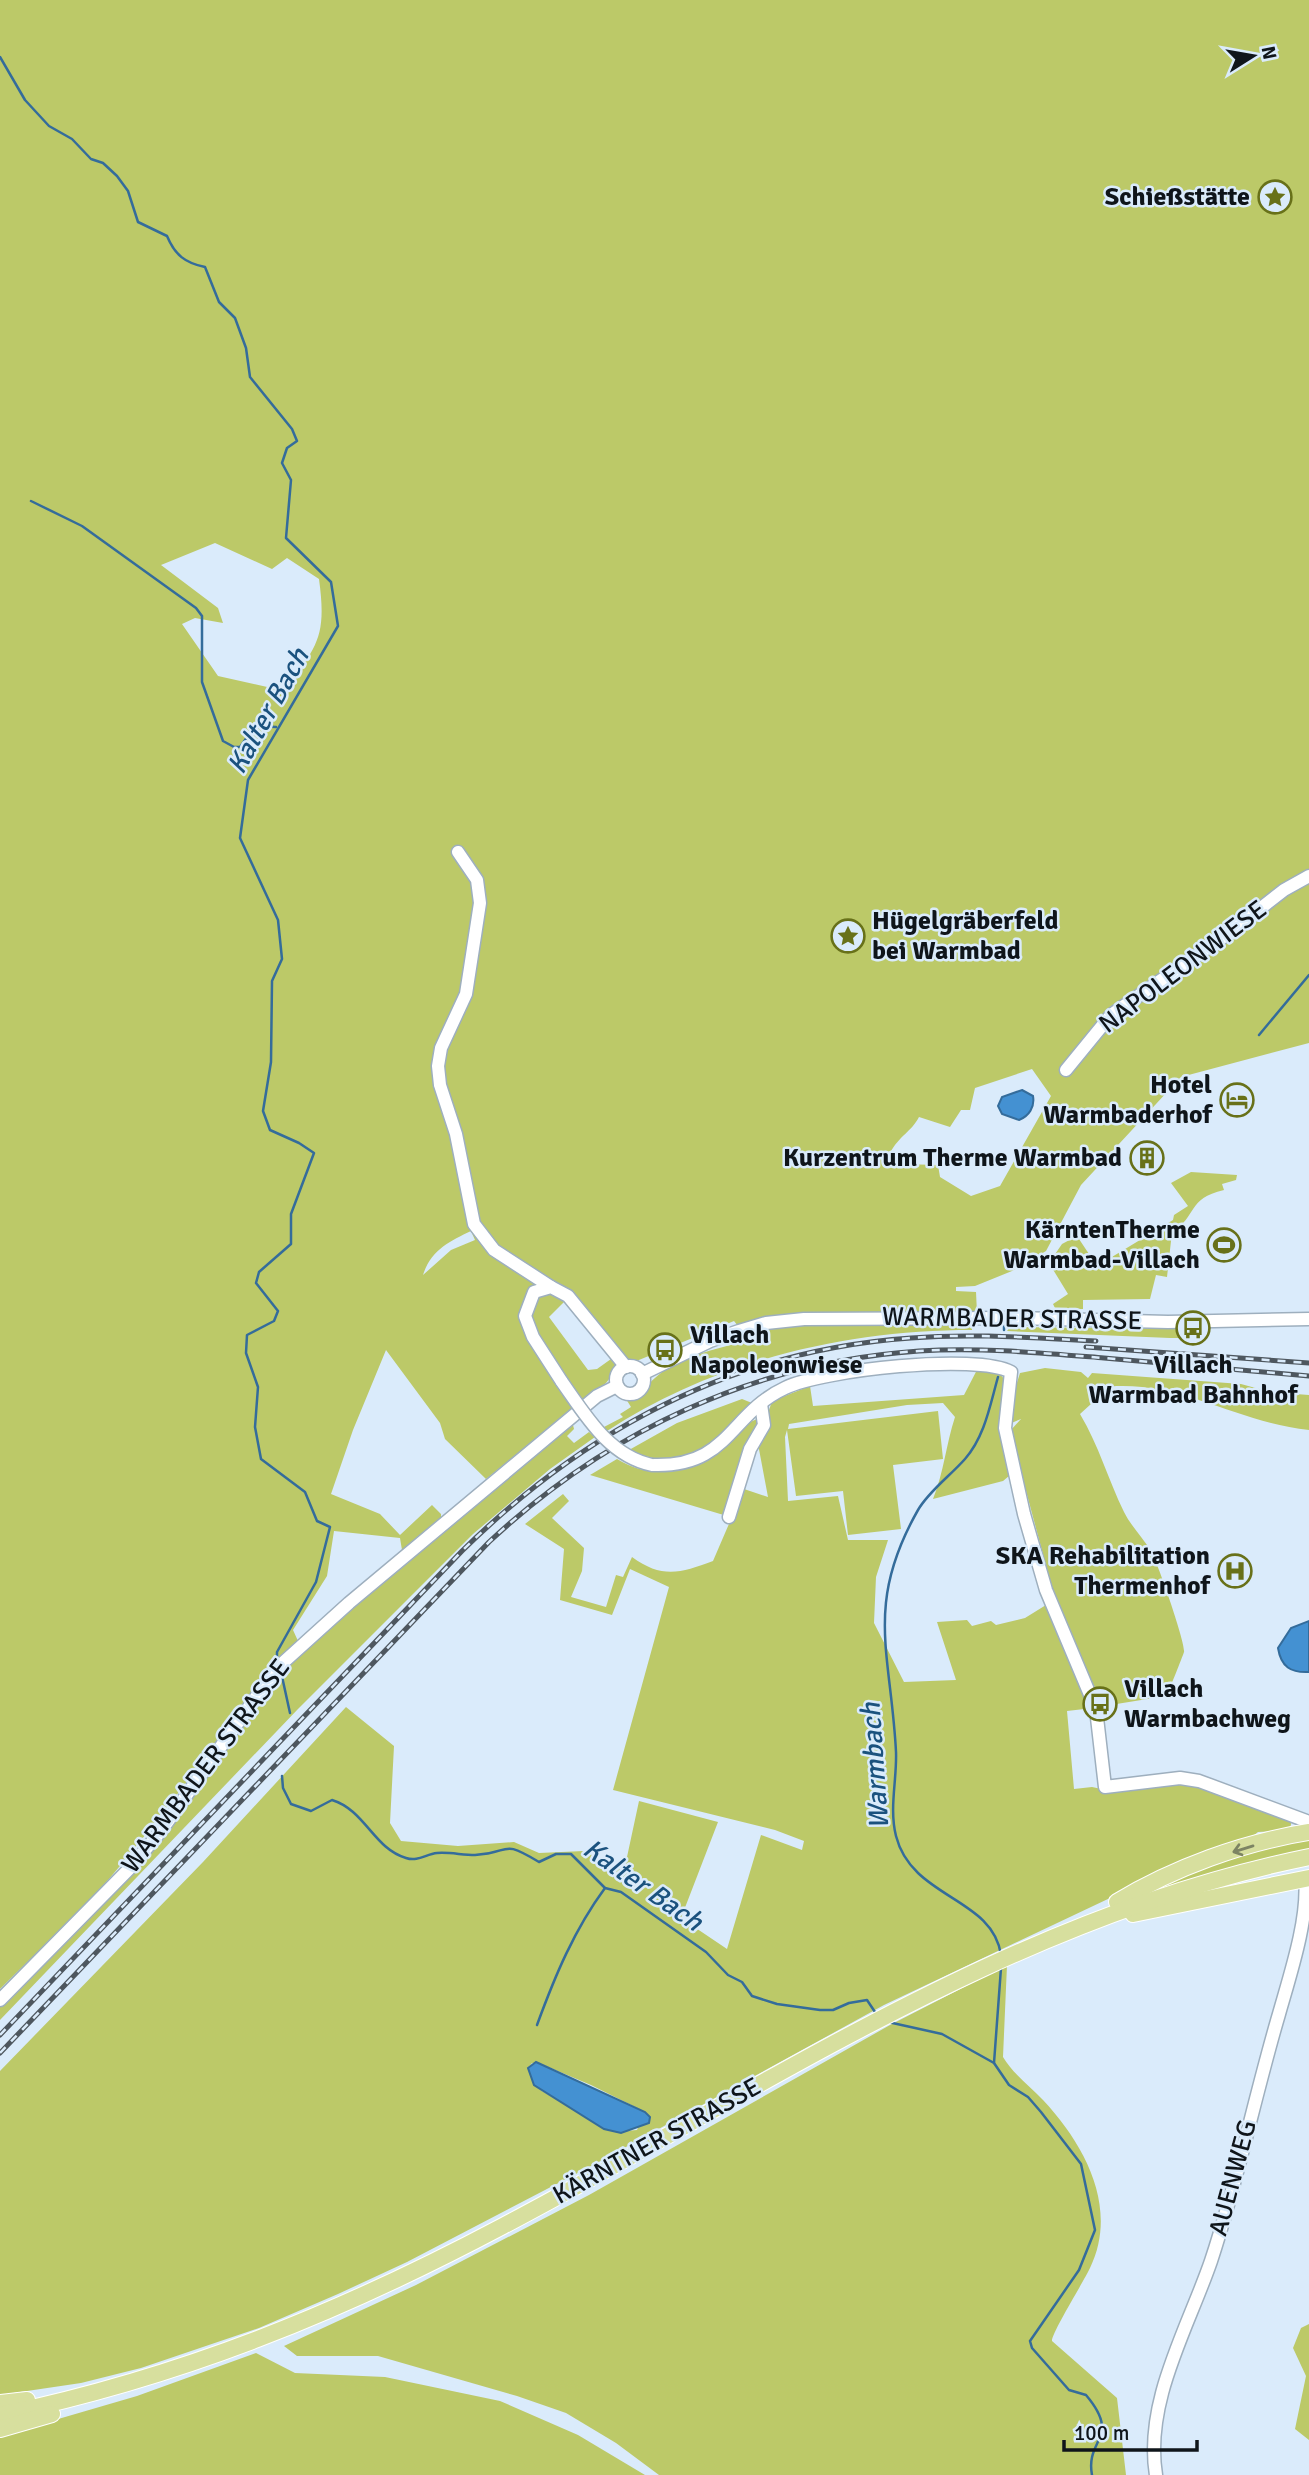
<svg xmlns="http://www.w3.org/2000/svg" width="1309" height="2475" font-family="Signika,sans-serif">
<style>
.green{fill:#bcc968;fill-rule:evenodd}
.water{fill:#4491d2;stroke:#346c9b;stroke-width:2}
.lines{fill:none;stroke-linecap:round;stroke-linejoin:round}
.stream{stroke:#346c9b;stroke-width:2.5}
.minor-casing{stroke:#9eafbe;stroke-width:15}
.major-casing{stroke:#fff;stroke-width:18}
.minor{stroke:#fff;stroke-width:12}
.major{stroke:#d7df9e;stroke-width:16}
.rail-casing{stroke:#4e575f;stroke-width:5}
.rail{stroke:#daebfb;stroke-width:2.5;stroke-dasharray:8;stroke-linecap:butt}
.minor-bridge-casing{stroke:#9eafbe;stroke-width:15;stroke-linecap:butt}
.minor-bridge{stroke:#fff;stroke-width:12}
.oneway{stroke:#7d8463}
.labels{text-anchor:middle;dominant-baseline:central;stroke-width:5;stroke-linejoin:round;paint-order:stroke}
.poi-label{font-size:26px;font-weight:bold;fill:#0f151a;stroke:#daebfb;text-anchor:end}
.street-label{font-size:26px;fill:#0f151a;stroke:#daebfb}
.water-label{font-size:28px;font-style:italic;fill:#1b527e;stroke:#daebfb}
</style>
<rect width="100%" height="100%" fill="#daebfb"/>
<g class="green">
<path d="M 0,0 L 1309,0 L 1309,1043 L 1181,1077 L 1081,1185 L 1046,1251 L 1012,1271 L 975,1286 L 956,1287 L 956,1291 L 976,1292 L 977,1313 L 738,1326 L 734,1321 L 617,1369 L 606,1383 L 486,1479 L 445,1439 L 440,1423 L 386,1350 L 353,1430 L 331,1494 L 380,1514 L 400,1535 L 432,1505 L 441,1514 L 441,1520 L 395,1559 L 402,1550 L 400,1538 L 334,1531 L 327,1576 L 293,1630 L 298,1641 C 232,1718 175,1802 109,1879 C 76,1918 36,1953 0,1989 ZM 215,543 L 272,569 L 287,558 L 319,579 C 327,638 317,645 285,691 L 218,676 L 182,624 L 195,618 L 223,623 L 218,608 L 161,565 ZM 1032,1069 L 1051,1096 L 1000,1186 L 971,1196 L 940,1177 L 938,1165 L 900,1164 L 890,1153 C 899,1136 912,1131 919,1117 L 950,1127 L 961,1110 L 970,1110 L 975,1088 ZM 471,1231 L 475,1240 L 451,1250 L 423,1275 C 431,1250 450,1241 471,1231 ZM 565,1301 L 611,1359 L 597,1369 L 588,1370 L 549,1317 Z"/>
<path d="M 1191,1172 L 1237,1175 L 1236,1180 L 1222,1184 L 1224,1190 C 1186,1199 1198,1216 1172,1232 L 1167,1277 L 1156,1275 L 1150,1299 L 1083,1300 L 1083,1309 L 1056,1310 L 1053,1304 L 1068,1294 L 1049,1263 L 1062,1244 L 1077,1236 L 1097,1266 L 1173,1220 L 1174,1215 L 1188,1206 L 1171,1183 Z"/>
<path d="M 972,1321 L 972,1330 C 845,1330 714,1361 607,1431 L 604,1427 L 623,1417 L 620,1414 L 631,1407 L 626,1399 L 642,1393 C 666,1356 718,1349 759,1338 L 763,1329 L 796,1324 Z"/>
<path d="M 1010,1327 L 1196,1329 L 1195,1338 L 1170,1338 L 1007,1331 Z"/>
<path d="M 978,1368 L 997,1371 L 1007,1382 L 1009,1476 L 1003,1481 L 933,1499 C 944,1472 946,1444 955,1417 L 943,1403 L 907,1405 L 789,1424 L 788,1429 L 938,1411 L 943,1459 L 893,1465 L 901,1529 L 848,1535 L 843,1491 L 796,1496 L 787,1430 L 785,1437 L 788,1501 L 838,1496 L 848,1540 L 888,1540 L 876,1577 L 874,1623 L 904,1682 L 956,1680 L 937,1622 L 967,1620 L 972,1626 L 991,1621 L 996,1625 L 1025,1618 L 1046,1605 L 1093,1708 L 1067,1711 L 1074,1789 L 1092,1787 L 1116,1792 L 1187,1784 L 1292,1818 L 1290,1830 L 1258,1832 L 1253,1836 L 1253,1842 L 1184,1863 L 884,2005 L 595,2164 L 407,2262 L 338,2294 L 259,2328 L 141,2368 L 81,2383 L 0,2395 L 0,2071 L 203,1862 L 346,1707 L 394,1746 L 390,1823 L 401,1841 L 458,1846 L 514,1842 L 539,1853 L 584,1851 L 624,1871 L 639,1801 L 718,1822 L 681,1918 L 727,1949 L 761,1835 L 802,1850 L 804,1841 L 775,1830 L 613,1790 L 669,1587 L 630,1569 L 612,1615 L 560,1600 L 564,1549 L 525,1524 L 563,1494 L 569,1501 L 552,1518 L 584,1548 L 582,1571 L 571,1597 L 606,1607 L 616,1575 L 623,1577 L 632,1557 C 662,1579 681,1573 713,1561 L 744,1489 L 768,1497 L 758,1444 L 772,1401 L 810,1386 L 813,1406 L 964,1395 ZM 532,2063 L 541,2064 L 591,2085 L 645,2112 L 637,2130 L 614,2132 L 542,2091 L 534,2085 L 528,2068 Z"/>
<path d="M 1045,1368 L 1081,1372 L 1088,1378 L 1092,1373 L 1241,1384 L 1270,1392 L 1309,1395 L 1309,1430 C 1236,1423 1173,1376 1098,1388 L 1091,1404 L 1080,1414 C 1099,1446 1108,1479 1124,1512 C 1131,1526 1143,1538 1151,1551 C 1157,1561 1186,1644 1184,1652 C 1182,1658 1169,1691 1166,1696 L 1098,1707 L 1056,1603 L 1010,1431 L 1021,1419 L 1009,1424 L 1015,1389 L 1020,1373 Z"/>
<path d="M 742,1399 L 752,1403 C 715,1443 689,1477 629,1450 L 677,1423 Z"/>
<path d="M 757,1419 L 761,1423 L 727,1516 L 590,1475 L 617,1459 C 670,1490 710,1461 748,1423 Z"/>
<path d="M 573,1425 L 574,1429 L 567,1436 L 574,1443 L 589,1432 L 595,1437 L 550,1469 L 473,1534 L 298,1709 L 0,2020 L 0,2005 L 118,1887 L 273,1678 L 358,1603 Z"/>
<path d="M 1288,1840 L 1309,1840 L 1309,1849 L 1146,1893 L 1173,1877 Z"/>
<path d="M 1007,1965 L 1003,2057 C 1013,2074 1030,2086 1043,2100 C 1085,2145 1119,2208 1090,2268 C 1084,2281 1051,2334 1052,2341 L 1117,2398 L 1126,2475 L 659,2475 L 616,2443 L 566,2413 L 517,2396 L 378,2356 L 297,2356 L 284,2346 L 416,2285 L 589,2195 L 890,2025 Z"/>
<path d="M 1309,2324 L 1309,2440 L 1295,2429 L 1306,2376 L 1293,2348 L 1301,2328 Z"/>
<path d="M 256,2353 L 295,2373 L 385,2377 L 500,2401 L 578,2435 L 645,2475 L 0,2475 L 0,2436 L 137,2396 Z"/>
</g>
<g class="water">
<path d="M 1022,1090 L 1033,1096 C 1035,1107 1029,1116 1019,1120 L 1002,1114 L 998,1106 L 1002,1097 Z"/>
<path d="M 1309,1621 L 1309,1672 C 1291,1673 1281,1667 1278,1648 L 1291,1628 Z"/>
<path d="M 536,2062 L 645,2112 L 650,2117 L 649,2123 L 621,2133 L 604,2129 L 534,2085 L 528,2068 Z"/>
</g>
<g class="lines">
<g class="stream">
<path d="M 0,57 L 25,100 L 49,126 L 72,139 L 91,159 L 103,163 L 117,176 L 128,191 L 138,222 L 167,236 C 175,255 185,263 205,267 L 219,302 L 235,318 L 246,348 L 250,377 L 292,429 L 297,441 L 287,448 L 282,463 L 291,480 L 286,538 L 331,582 L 338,626 L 248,780 L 240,838 L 278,920 L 282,959 L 272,981 L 271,1062 L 263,1111 L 270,1130 L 299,1143 L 314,1153 L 291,1214 L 291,1244 L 259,1272 L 256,1283 L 278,1311 L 274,1321 L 247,1335 L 246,1353 L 258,1387 L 255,1427 L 261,1459 L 305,1492 L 317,1521 L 330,1527 L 316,1582 L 277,1652 L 277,1658"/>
<path d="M 31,501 L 82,526 L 196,608 L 202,616 L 202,682 L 223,741 L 234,747 L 240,747 L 255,726 L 276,727"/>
<path d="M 1259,1035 L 1309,975"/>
<path d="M 1004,1325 L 1004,1330"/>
<path d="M 998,1377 C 990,1405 985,1436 965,1459 C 950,1476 929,1491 918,1510 C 864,1605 891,1653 896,1752 C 897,1780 889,1808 896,1836 C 912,1899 993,1897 1001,1955"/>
<path d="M 281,1672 L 290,1713"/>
<path d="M 282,1776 L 283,1788 L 291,1804 L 311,1811 L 332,1800 C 365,1810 374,1849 406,1858 C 418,1862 426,1854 437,1853 C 450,1852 462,1855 475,1855 C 513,1853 499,1838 539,1862 L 556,1854 L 571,1854 L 605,1888 L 621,1892 L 706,1952 L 728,1975 L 742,1982 L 752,1996 L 777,2004 L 820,2010 L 833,2010 L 849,2003 L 867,2000 L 877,2015"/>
<path d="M 1001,1968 L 994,2063 L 1009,2085 L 1028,2097 L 1041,2112 L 1081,2164 L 1095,2230 L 1079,2270 L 1030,2341 L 1032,2348 L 1069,2390 L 1086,2395 C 1122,2438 1085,2438 1092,2475"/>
<path d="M 888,2022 L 942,2034 L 994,2063"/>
<path d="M 537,2025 C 555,1976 574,1930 605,1888"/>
</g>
<defs>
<g id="minor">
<path d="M 458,852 L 477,880 L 480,903 L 466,994 L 441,1048 L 438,1066 L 440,1085 L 456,1134 L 474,1224 L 494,1250 L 551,1287"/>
<path d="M 1066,1070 L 1111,1015 L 1229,933 L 1284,890 L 1309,876"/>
<circle cx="630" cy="1380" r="14"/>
<path d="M 642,1374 L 710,1341 L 739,1331 L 766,1323 L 804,1319 L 1014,1318 L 1168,1322 L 1309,1319"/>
<path d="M 562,1382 L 533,1337 L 525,1316 L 534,1292 L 551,1287 L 568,1296 L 626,1367"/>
<path d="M 652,1465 C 729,1468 729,1414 785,1388 C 822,1370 977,1353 1011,1372 L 1005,1428 L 1024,1514 L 1046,1590 L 1096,1709 L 1105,1787 L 1180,1778 L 1199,1781 L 1309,1822"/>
<path d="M 729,1517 L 750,1449 L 764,1425 L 761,1404"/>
<path d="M 0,2000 L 131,1867 L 161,1831 L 276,1669 L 349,1603 L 597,1396 L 617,1386"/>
<path d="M 1156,2475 C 1144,2402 1188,2328 1211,2261 C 1238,2180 1255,2095 1279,2014 C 1290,1975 1309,1918 1305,1879"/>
</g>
<g id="major">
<path d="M 1117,1902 C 1173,1868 1244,1842 1309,1832"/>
<path d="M 1133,1914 L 1309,1878"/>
<path d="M 0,2403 L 27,2400"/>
<path d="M 0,2415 C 181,2377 339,2313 503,2226 C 765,2088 1013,1917 1309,1857"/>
<path d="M 0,2429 L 52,2414"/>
</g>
</defs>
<use href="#minor" class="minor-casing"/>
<use href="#major" class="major-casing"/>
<use href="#minor" class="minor"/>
<use href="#major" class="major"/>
<defs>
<g id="rail">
<path d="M 1086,1347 L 1309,1363"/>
<path d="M 0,2035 L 462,1551 C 587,1428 735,1350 911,1338 C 972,1333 1035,1338 1096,1341"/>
<path d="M 0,2053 L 489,1542 C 608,1431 755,1362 919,1351 C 980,1347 1043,1353 1104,1358 C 1172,1364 1241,1370 1309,1376"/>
</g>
</defs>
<use href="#rail" class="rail-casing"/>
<use href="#rail" class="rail"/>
<defs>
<path id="minor-bridge" d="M 562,1382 C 586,1416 609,1456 652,1465"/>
</defs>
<use href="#minor-bridge" class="minor-bridge-casing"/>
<use href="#minor-bridge" class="minor-bridge"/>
</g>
<defs><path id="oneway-shaft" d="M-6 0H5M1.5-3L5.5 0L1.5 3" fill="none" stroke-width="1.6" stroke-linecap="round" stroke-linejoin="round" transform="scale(1.75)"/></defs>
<use class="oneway" href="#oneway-shaft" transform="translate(1243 1849) rotate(163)"/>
<defs>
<symbol id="sight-ring" viewBox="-11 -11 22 22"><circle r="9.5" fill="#daebfb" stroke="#687119" stroke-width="1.5"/><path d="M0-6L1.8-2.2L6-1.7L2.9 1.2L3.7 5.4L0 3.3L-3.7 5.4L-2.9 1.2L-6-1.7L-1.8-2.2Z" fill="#687119"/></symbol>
<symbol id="hotel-ring" viewBox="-11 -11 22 22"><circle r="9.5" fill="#daebfb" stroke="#687119" stroke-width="1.5"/><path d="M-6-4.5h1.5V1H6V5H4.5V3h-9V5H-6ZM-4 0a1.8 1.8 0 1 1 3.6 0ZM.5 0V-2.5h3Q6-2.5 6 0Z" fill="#687119"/></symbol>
<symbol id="building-ring" viewBox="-11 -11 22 22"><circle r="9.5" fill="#daebfb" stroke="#687119" stroke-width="1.5"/><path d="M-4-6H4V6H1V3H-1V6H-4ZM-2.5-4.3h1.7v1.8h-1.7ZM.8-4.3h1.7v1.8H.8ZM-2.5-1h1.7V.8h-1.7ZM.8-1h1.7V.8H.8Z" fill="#687119"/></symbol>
<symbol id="stadium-ring" viewBox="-11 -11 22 22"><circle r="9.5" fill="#daebfb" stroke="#687119" stroke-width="1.5"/><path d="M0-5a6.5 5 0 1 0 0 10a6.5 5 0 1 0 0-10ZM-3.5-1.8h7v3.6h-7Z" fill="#687119"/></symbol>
<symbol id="bus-ring" viewBox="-11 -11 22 22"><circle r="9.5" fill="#daebfb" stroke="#687119" stroke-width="1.5"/><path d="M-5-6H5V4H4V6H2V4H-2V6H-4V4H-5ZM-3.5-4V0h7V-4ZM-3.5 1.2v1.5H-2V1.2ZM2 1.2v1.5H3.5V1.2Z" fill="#687119"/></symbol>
<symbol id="hospital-ring" viewBox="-11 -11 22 22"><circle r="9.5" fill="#daebfb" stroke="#687119" stroke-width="1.5"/><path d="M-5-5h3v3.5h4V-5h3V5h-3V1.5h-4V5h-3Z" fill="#687119"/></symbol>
</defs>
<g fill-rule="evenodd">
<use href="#sight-ring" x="1256" y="178" width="38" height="38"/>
<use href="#sight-ring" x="829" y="917" width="38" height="38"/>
<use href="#hotel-ring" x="1218" y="1081" width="38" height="38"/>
<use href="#building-ring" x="1128" y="1139" width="38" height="38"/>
<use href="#stadium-ring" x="1205" y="1226" width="38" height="38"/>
<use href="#bus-ring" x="1174" y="1309" width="38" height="38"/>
<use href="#bus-ring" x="646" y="1331" width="38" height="38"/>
<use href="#hospital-ring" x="1216" y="1552" width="38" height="38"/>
<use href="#bus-ring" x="1081" y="1685" width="38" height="38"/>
</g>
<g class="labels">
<g class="poi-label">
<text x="1250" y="197">Schießstätte</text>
<text x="872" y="921" text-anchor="start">Hügelgräberfeld<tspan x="872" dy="30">bei Warmbad</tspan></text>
<text x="1212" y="1085">Hotel<tspan x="1212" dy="30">Warmbaderhof</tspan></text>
<text x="1122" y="1158">Kurzentrum Therme Warmbad</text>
<text x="1200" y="1230">KärntenTherme<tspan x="1200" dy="30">Warmbad-Villach</tspan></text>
<text x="690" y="1335" text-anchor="start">Villach<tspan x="690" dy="30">Napoleonwiese</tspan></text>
<text x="1193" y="1365" text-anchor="middle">Villach<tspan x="1193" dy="30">Warmbad Bahnhof</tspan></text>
<text x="1210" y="1556">SKA Rehabilitation<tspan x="1210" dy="30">Thermenhof</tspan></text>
<text x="1124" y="1689" text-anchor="start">Villach<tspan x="1124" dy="30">Warmbachweg</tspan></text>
</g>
<g class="street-label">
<text transform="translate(1183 967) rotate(-37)">NAPOLEONWIESE</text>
<text transform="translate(1012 1319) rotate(1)">WARMBADER STRASSE</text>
<text transform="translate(206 1766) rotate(-53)">WARMBADER STRASSE</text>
<text transform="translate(657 2141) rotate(-29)">KÄRNTNER STRASSE</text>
<text transform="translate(1233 2178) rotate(-75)">AUENWEG</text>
</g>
<g class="water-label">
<text transform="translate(268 711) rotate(-61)">Kalter Bach</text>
<text transform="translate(875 1766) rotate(-94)">Warmbach</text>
<text transform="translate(643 1885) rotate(35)">Kalter Bach</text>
</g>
</g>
<g transform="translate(1253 56) rotate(79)" stroke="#daebfb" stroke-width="5" paint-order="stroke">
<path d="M0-5L12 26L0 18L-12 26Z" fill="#0f151a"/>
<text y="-10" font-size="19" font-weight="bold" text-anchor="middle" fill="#0f151a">N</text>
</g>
<path d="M1064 2440v10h133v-10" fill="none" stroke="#0f151a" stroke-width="3.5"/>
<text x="1074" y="2440" font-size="21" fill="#0f151a" stroke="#daebfb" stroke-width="5" paint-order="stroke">100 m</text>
</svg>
